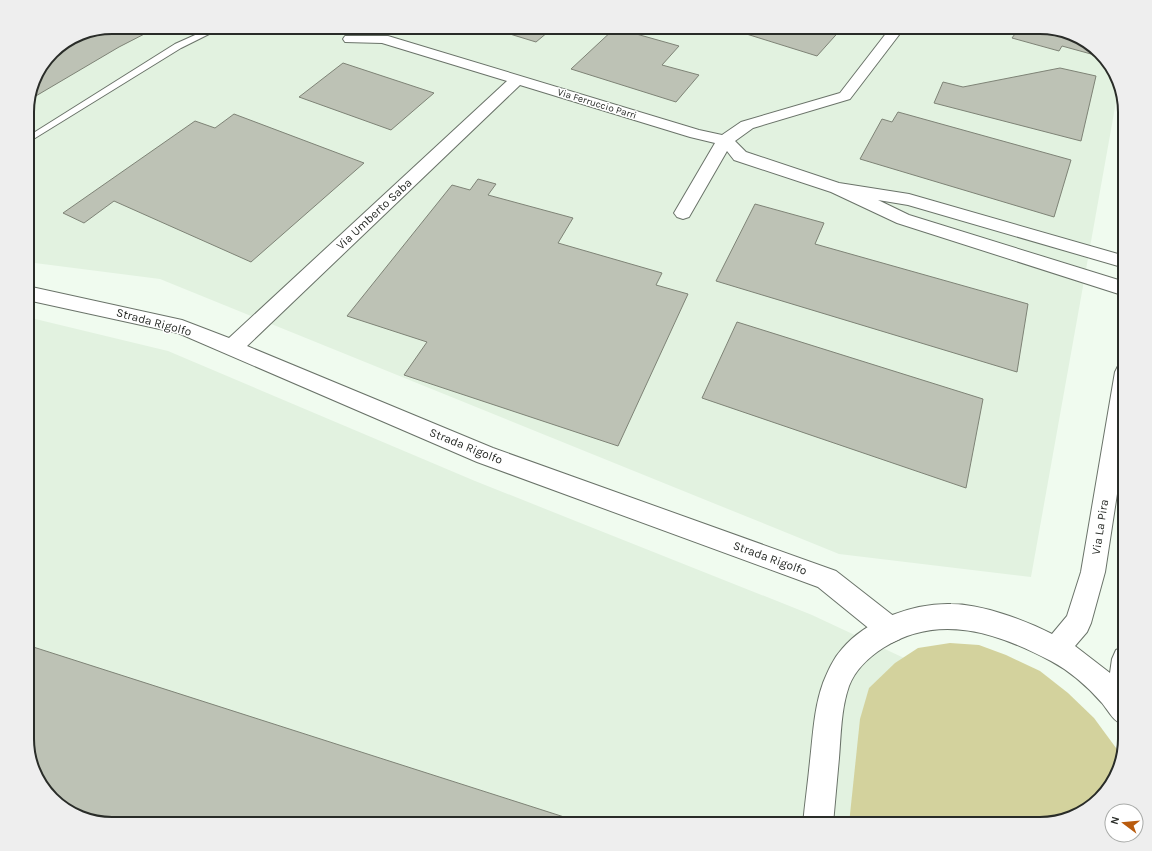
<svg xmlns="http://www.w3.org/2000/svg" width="1152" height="851" font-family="Karla,sans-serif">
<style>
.built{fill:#e2f2e0}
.green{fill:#d3d29d}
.building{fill:#bdc2b5;stroke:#7e8376}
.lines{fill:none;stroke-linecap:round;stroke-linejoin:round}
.lane-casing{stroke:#6a7369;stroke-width:2}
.street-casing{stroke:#6a7369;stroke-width:2}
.secondary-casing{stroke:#6a7369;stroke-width:2}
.lane{fill:#fff;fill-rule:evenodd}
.street{fill:#fff;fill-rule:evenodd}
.secondary{fill:#fff;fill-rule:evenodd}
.labels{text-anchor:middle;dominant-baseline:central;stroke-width:3;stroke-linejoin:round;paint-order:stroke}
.far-street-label{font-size:10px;fill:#292c28;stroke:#fff}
.street-label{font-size:12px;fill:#292c28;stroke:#fff}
.rim{fill:none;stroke:#292c28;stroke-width:2}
</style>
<rect width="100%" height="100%" fill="#f0fbef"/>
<g class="built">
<path d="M 112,27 L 1040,27 L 1092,45 L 1116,75 L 1119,85 L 1031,577 L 839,554 L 160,279 L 27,262 L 27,106 L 36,74 Z"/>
<path d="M 27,317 L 168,351 L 475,481 L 812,615 L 1118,758 L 1107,791 L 1077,815 L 1040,824 L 112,824 L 60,806 L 36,777 L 27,744 Z"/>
</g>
<path class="green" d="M 950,643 L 979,645 L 1006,655 L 1040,671 L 1068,693 L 1094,718 L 1119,752 L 1120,754 L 1107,791 L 1077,815 L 1040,824 L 849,824 L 860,719 L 869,688 L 895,663 L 918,648 Z"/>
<g class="building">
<path d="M 112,27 L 158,27 L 119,47 L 29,100 L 36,74 L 56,48 L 80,33 Z"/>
<path d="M 487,27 L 554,27 L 536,42 Z"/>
<path d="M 724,27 L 843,27 L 817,56 Z"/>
<path d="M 1020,27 L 1040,27 L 1092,45 L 1095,49 L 1091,54 L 1062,46 L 1059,51 L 1012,38 Z"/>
<path d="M 615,28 L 679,46 L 662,65 L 699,75 L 676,102 L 571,69 Z"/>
<path d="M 343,63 L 434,93 L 391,130 L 299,97 Z"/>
<path d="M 1060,68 L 1096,76 L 1081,141 L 934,103 L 943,82 L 963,87 Z"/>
<path d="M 898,112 L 1071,160 L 1054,217 L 860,159 L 882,119 L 892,122 Z"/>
<path d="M 234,114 L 364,163 L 251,262 L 114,201 L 84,223 L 63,213 L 195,121 L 215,128 Z"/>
<path d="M 478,179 L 496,184 L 488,195 L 573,218 L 558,243 L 662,273 L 656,285 L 688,294 L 618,446 L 404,375 L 427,342 L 347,316 L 452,185 L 470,190 Z"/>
<path d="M 755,204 L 824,223 L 815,244 L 1028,304 L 1017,372 L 716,281 Z"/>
<path d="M 737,322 L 983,399 L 966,488 L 702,398 Z"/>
<path d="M 27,645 L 586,824 L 112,824 L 60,806 L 36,777 L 27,744 Z"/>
</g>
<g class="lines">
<defs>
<path id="lane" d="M 213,27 L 223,27 L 181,48 L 27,143 L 27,137 L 175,44 Z"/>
<path id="street" d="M 891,27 L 905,27 L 850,99 L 753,128 L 735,141 L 746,152 L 839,183 L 909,194 L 1125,256 L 1125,268 L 908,205 L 878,200 L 909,215 L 1125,282 L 1125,296 L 897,223 L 831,192 L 734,160 L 727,151 L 689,217 L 683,219 L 677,217 L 674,213 L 715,143 L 690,137 L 520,85 L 247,346 L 493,448 L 836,571 L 900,621 L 904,630 L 900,639 L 891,643 L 882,639 L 818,587 L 477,462 L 178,333 L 27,300 L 27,286 L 182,320 L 229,338 L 507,81 L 382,43 L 345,42 L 343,39 L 345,36 L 388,36 L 699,130 L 722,135 L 741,122 L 840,93 Z"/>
<path id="secondary" d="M 1125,364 L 1125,442 L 1105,572 L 1091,623 L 1087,632 L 1075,646 L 1110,673 L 1112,659 L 1116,650 L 1125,646 L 1125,726 C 1113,721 1110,713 1102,703 C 1088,687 1070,671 1051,661 C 998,633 939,612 883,648 C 869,657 855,670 849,686 C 841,709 841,734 839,758 C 837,780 835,802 833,824 L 803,824 C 805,803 808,782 810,761 C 813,735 814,708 823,683 C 828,671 833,659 842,649 C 866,620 914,603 951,604 C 981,604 1025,620 1052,634 L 1067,616 L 1081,572 L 1115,372 L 1118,366 Z"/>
</defs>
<use href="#lane" class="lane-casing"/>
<use href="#street" class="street-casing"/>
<use href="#secondary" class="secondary-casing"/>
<use href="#lane" class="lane"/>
<use href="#street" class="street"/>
<use href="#secondary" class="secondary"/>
</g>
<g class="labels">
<g class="far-street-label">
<text transform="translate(597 104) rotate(17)">Via Ferruccio Parri</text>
</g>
<g class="street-label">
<text transform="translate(374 214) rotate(-43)">Via Umberto Saba</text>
<text transform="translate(154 322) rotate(15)">Strada Rigolfo</text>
<text transform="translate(466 446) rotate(22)">Strada Rigolfo</text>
<text transform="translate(1100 527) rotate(-81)">Via La Pira</text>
<text transform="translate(770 558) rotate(20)">Strada Rigolfo</text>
</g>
</g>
<path d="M0 0H1152V851H0ZM112 34H1040A78 78 0 0 1 1118 112V739A78 78 0 0 1 1040 817H112A78 78 0 0 1 34 739V112A78 78 0 0 1 112 34Z" fill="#eee" fill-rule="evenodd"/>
<path class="rim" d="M112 34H1040A78 78 0 0 1 1118 112V739A78 78 0 0 1 1040 817H112A78 78 0 0 1 34 739V112A78 78 0 0 1 112 34Z"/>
<g transform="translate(1124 823) rotate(286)"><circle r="19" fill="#ffffff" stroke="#a9aba9"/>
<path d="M0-3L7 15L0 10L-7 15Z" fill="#b95b0d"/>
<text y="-6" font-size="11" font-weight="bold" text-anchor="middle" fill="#292c28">N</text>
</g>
</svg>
